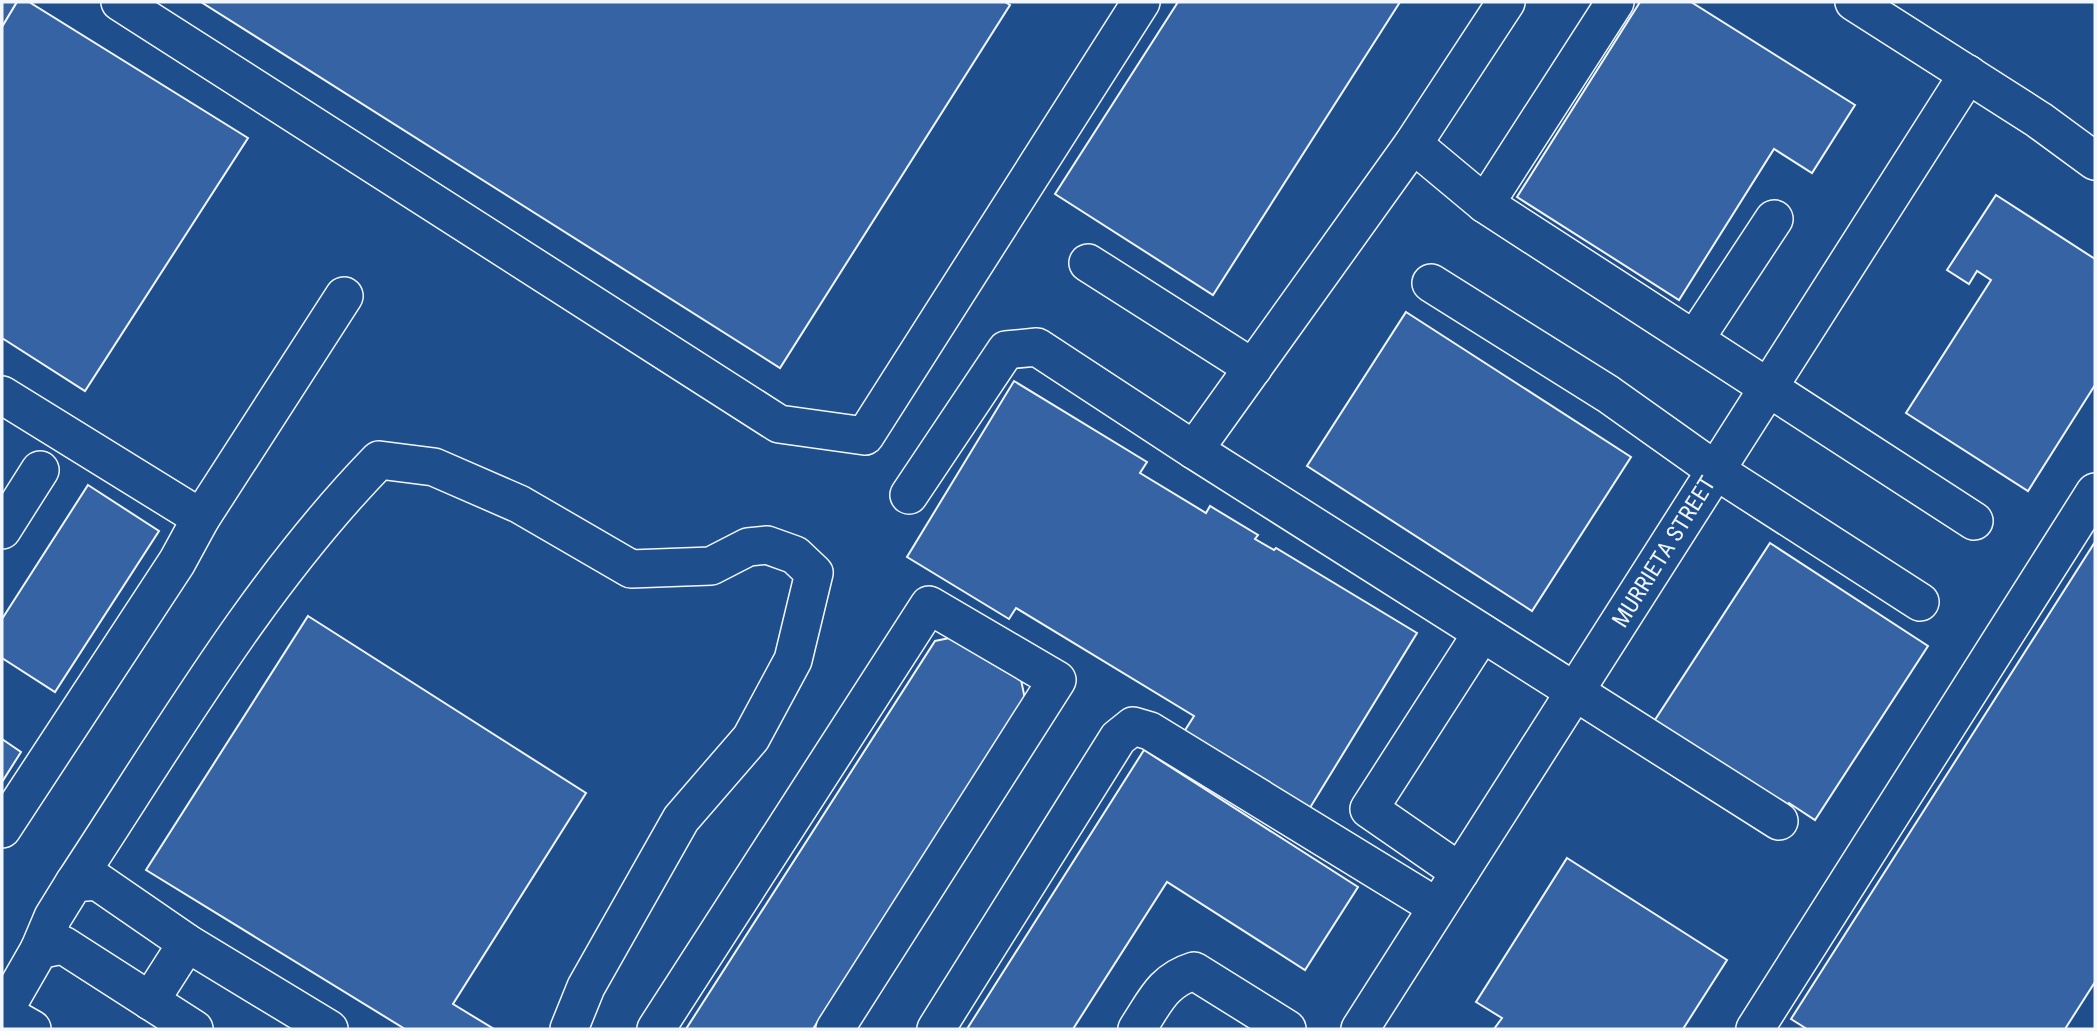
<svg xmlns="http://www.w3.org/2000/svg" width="2097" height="1031" font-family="'Roboto Condensed',sans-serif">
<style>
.building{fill:#3563a3;stroke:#f2f6ff;stroke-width:2}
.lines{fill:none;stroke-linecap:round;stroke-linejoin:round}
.minor-casing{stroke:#f2f6ff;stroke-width:40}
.minor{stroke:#1f4e8c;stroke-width:37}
.labels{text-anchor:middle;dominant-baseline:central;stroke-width:5;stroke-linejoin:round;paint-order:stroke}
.street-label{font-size:23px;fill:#f2f6ff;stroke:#1f4e8c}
</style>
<rect width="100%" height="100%" fill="#1f4e8c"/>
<g class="building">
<path d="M 2,2 L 17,2 L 2,27 Z"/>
<path d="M 17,2 L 29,2 L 248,138 L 85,391 L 2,338 L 2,27 Z"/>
<path d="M 201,2 L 1005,2 L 1010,5 L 780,368 Z"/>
<path d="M 1178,2 L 1400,2 L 1213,295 L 1055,194 Z"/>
<path d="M 1640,2 L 1691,2 L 1855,105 L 1812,173 L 1774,149 L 1679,300 L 1517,197 Z"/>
<path d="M 1996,195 L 2095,259 L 2095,385 L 2028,491 L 1906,413 L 1991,280 L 1977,271 L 1969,284 L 1947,270 Z"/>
<path d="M 1406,312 L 1631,457 L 1532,611 L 1307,466 Z"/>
<path d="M 1014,381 L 1147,462 L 1140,473 L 1206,513 L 1210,506 L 1258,535 L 1255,539 L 1274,550 L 1276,548 L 1417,633 L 1308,811 L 1182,735 L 1194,716 L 1016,608 L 1009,619 L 907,557 Z"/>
<path d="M 88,485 L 159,531 L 55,692 L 2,658 L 2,619 Z"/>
<path d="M 2095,542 L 2095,982 L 2065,1029 L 1807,1029 L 1791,1019 Z"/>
<path d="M 1770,543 L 1928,646 L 1815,820 L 1789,803 L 1782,813 L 1651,726 Z"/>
<path d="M 308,616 L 586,793 L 453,1004 L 494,1029 L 405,1029 L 146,870 Z"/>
<path d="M 959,636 L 1020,675 L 1025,699 L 813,1029 L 686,1029 L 935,641 Z"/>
<path d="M 2,739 L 21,752 L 2,782 Z"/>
<path d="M 1144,750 L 1358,887 L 1305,970 L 1167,882 L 1073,1029 L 967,1029 Z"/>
<path d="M 1567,858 L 1727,960 L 1683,1029 L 1494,1029 L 1502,1018 L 1476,1002 Z"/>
</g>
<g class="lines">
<defs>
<g id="minor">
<path d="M 120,2 L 779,424 L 865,436 L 1141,2"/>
<path d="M 1506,2 L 1413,144 L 1194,450 L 1779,821"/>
<path d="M 1854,2 L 2039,120 L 2095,161"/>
<path d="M 1413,144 L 1485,204 L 1974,521"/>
<path d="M 1485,204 L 1615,2"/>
<path d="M 1088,263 L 1253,368"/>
<path d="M 1431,283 L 1608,394 L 1715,470 L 1920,602"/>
<path d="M 1695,339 L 1774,219"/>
<path d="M 2,395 L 201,518 L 344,296"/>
<path d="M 909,495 L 1006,350 L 1037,347 L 1194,450"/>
<path d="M 2,530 L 40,470"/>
<path d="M 2,829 L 177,562 L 201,518"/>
<path d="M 1460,872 L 1369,809 L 1482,633"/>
<path d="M 74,883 C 169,739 258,584 379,460 L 434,467 L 519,504 L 631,569 L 711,566 L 748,547 L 767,545 L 795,555 L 814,573 L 793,660 L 751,738 L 681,819 L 586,987 L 569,1029"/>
<path d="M 39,950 L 53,917 L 74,883 L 97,881 L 187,943 L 329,1029"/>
<path d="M 150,1001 L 187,943"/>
<path d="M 4,1011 L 39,950 L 63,945 L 194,1029"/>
<path d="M 2,1012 L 32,1029"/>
<path d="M 656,1029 L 929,605 L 1057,680 L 835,1029"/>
<path d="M 936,1029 L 1118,738 L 1133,726 L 1150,731 L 1437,907"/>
<path d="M 1137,1029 C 1155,1002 1162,981 1194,971 L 1287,1029"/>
<path d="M 1360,1029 L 1968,74"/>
<path d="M 1755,1029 L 2095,492"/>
</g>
</defs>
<use href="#minor" class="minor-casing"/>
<use href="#minor" class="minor"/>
</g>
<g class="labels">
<g class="street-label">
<text transform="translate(1664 552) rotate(-58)">MURRIETA STREET</text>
</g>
</g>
<rect width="2097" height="1031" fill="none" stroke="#f2f6ff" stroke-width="7"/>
</svg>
